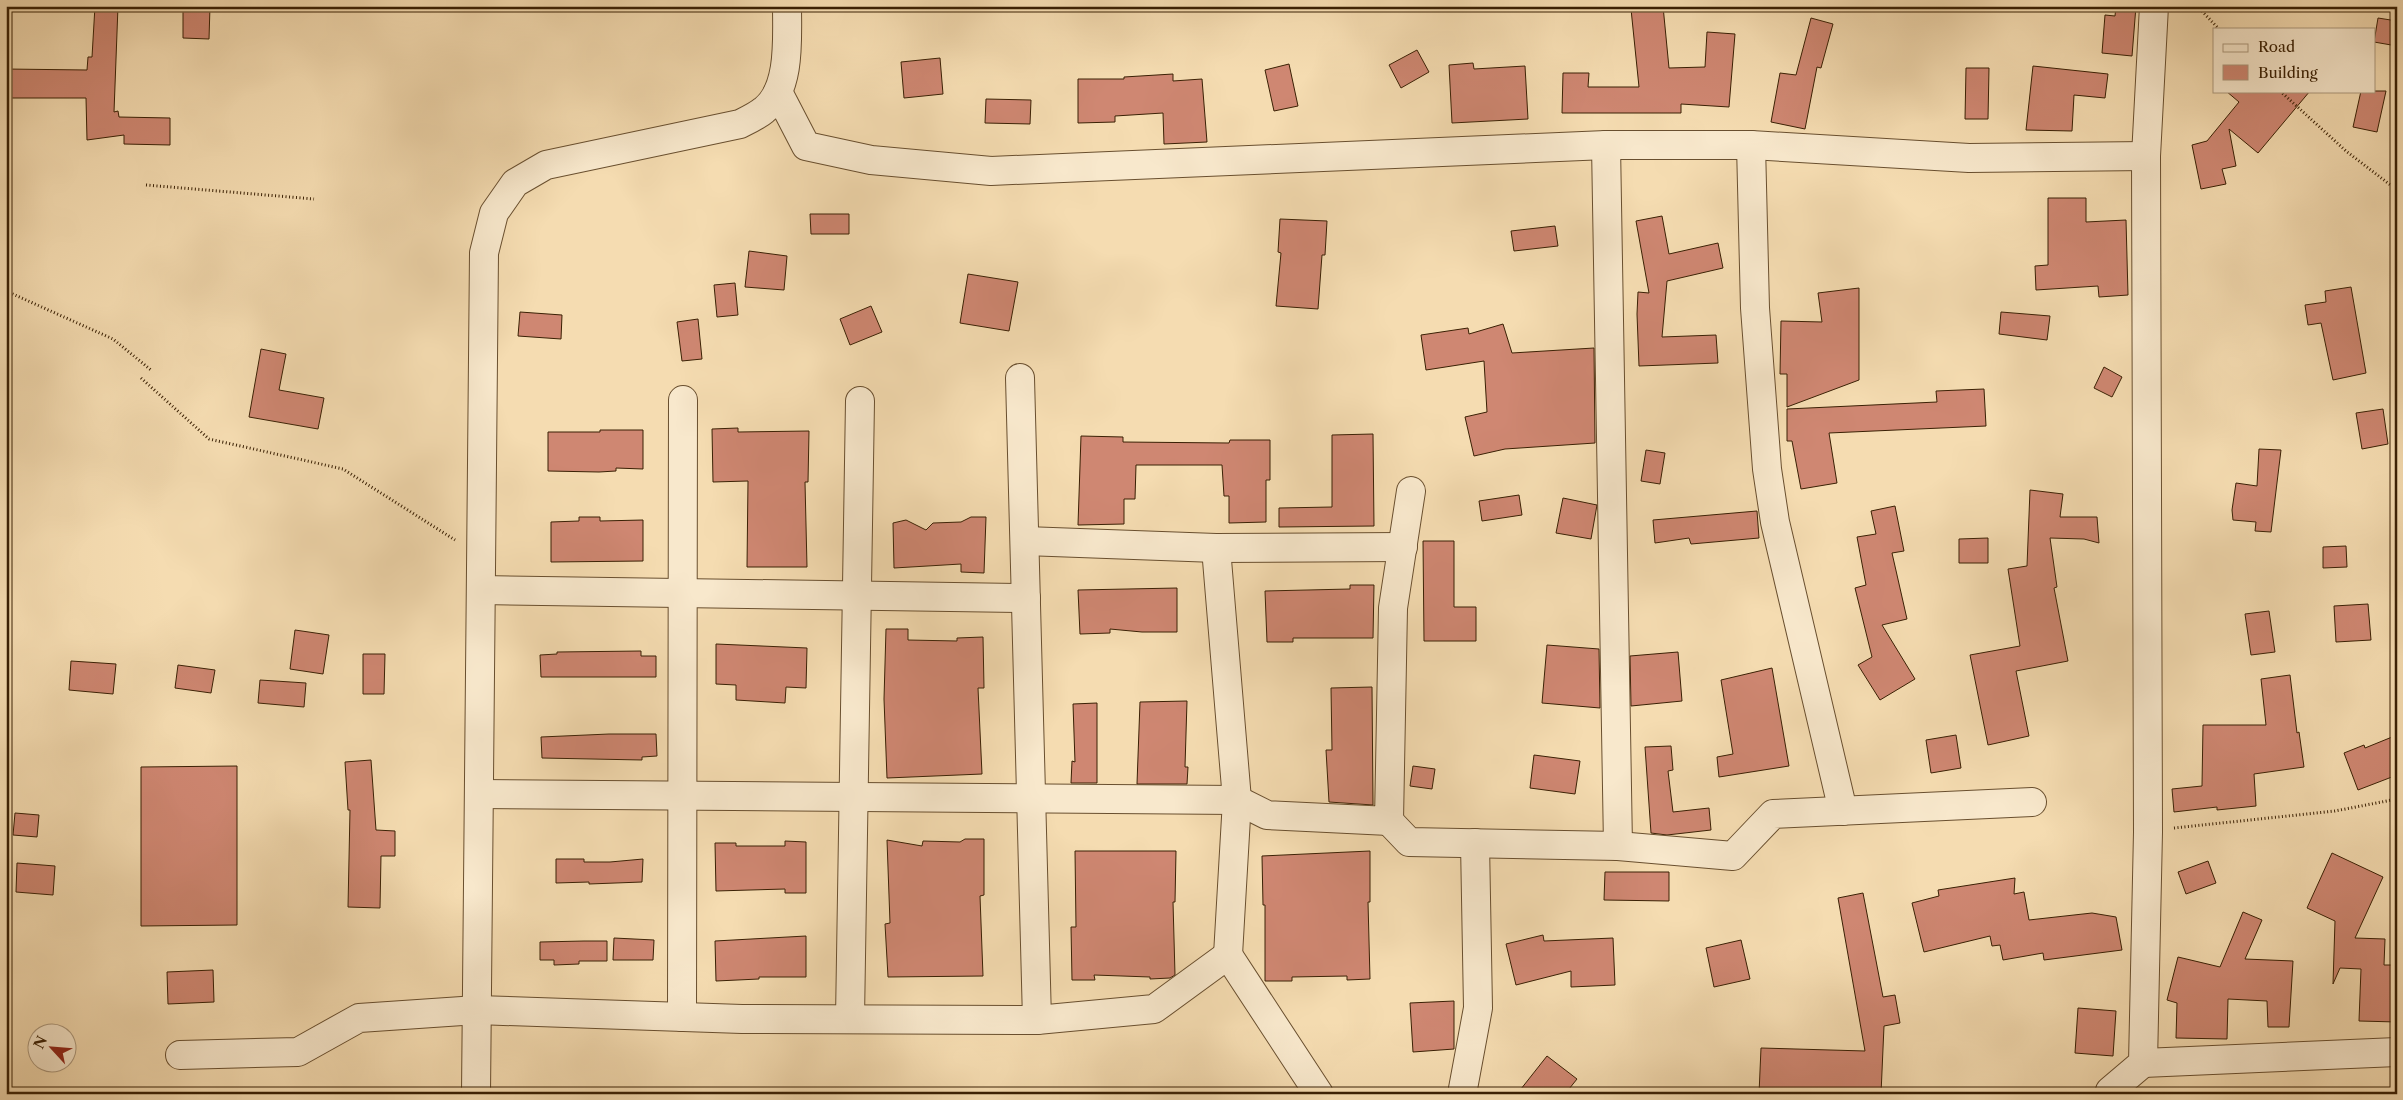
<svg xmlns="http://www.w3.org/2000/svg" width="2403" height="1100" font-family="'Libre Caslon Text',serif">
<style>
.building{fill:#cf8772;stroke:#3a2004}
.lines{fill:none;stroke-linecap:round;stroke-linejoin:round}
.minor-casing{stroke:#694f2f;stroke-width:30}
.path{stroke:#3a2004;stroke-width:3;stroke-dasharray:1 2.5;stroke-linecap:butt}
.minor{stroke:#f8e8cc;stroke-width:28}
</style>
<rect width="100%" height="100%" fill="#f5dcb1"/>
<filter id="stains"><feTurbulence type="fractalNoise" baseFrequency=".004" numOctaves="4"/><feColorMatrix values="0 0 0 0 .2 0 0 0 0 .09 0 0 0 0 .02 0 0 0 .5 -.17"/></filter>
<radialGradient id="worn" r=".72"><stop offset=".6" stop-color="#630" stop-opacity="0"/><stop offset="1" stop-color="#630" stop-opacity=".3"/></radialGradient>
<g class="building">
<path d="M 95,6 L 118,6 L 114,112 L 118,111 L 119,117 L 170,118 L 170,145 L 124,144 L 124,135 L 87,140 L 86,98 L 6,98 L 6,69 L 87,70 L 88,57 L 92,57 Z"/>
<path d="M 183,6 L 210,6 L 209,39 L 183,38 Z"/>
<path d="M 1663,6 L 1669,68 L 1705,67 L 1707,32 L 1735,34 L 1729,107 L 1681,104 L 1681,113 L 1562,113 L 1563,73 L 1589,73 L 1588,87 L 1639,87 L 1631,9 Z"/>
<path d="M 2116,6 L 2136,6 L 2132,56 L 2102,53 L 2105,15 L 2115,16 Z"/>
<path d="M 1811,18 L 1833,24 L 1821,68 L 1817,67 L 1805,129 L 1771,122 L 1780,73 L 1796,75 Z"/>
<path d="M 2378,18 L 2397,21 L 2397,46 L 2374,42 Z"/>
<path d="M 1417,50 L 1429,72 L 1401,88 L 1389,65 Z"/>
<path d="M 940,58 L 943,94 L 904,98 L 901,62 Z"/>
<path d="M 1473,63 L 1474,69 L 1525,66 L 1528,119 L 1452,123 L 1449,65 Z"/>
<path d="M 1289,64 L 1298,106 L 1274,111 L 1265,70 Z"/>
<path d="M 2033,66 L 2108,74 L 2105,98 L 2074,95 L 2072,131 L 2026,130 Z"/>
<path d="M 1966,68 L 1989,68 L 1988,119 L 1965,119 Z"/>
<path d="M 1173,74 L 1173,81 L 1202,79 L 1207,142 L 1164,144 L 1163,113 L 1115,116 L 1115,122 L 1078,123 L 1078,79 L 1124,79 L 1124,77 Z"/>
<path d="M 2226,91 L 2310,91 L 2258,153 L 2229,129 L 2236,166 L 2222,169 L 2226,184 L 2201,189 L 2192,145 L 2207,141 L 2239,102 Z"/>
<path d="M 2361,91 L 2386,91 L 2377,132 L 2353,127 Z"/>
<path d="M 986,99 L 1031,100 L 1030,124 L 985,123 Z"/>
<path d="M 2048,198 L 2086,198 L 2086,222 L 2126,220 L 2128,295 L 2099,297 L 2098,286 L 2036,290 L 2035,266 L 2048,265 Z"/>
<path d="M 810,214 L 849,214 L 849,234 L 811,234 Z"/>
<path d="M 1662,216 L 1669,254 L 1718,243 L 1723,268 L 1667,281 L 1662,337 L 1716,335 L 1718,363 L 1639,366 L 1637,314 L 1638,292 L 1649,293 L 1636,221 Z"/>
<path d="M 1280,219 L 1327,221 L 1325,255 L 1322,255 L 1318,309 L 1276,306 L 1281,253 L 1278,252 Z"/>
<path d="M 1555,226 L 1558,246 L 1514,251 L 1511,231 Z"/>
<path d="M 749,251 L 787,256 L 784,290 L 745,287 Z"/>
<path d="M 968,274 L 1018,282 L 1009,331 L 960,323 Z"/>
<path d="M 735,283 L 738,315 L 717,317 L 714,285 Z"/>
<path d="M 2351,287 L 2366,373 L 2333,380 L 2321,323 L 2308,325 L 2305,305 L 2326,302 L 2325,291 Z"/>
<path d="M 1859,288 L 1859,380 L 1787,407 L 1787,374 L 1780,374 L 1781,321 L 1822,322 L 1818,293 Z"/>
<path d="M 871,306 L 882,332 L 850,345 L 840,319 Z"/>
<path d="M 520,312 L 562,315 L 561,339 L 518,336 Z"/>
<path d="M 2001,312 L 2050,316 L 2047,340 L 1999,334 Z"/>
<path d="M 698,319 L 702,359 L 682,361 L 677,322 Z"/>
<path d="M 1503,324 L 1512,353 L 1594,348 L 1595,443 L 1505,449 L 1474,456 L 1465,417 L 1487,412 L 1484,361 L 1426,370 L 1421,335 L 1468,328 L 1469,334 Z"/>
<path d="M 261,349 L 286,354 L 279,390 L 324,398 L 318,429 L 249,417 Z"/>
<path d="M 2104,367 L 2122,377 L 2112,397 L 2094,388 Z"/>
<path d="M 1984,389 L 1986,426 L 1829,433 L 1837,483 L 1801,489 L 1792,441 L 1787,441 L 1787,409 L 1937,402 L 1936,391 Z"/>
<path d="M 2383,409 L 2388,444 L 2362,449 L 2356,413 Z"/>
<path d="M 738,428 L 738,432 L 809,431 L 808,482 L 805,482 L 807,567 L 747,567 L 748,481 L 713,482 L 712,429 Z"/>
<path d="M 600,430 L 643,430 L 643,469 L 616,468 L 616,471 L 599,472 L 548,471 L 548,432 L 600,432 Z"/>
<path d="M 1373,434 L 1374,526 L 1279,527 L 1279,508 L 1332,507 L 1332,435 Z"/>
<path d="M 1081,436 L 1123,437 L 1123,442 L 1229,443 L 1230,440 L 1270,440 L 1270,480 L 1266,480 L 1266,522 L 1229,523 L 1229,496 L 1224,496 L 1222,465 L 1136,465 L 1135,499 L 1124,499 L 1124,524 L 1078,525 Z"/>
<path d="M 2259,449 L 2281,450 L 2271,532 L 2255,531 L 2256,522 L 2233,520 L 2232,510 L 2236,483 L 2257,486 Z"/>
<path d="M 1646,450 L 1665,453 L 1660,484 L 1641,481 Z"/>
<path d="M 2030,490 L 2063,494 L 2060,517 L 2097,517 L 2099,543 L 2084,539 L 2050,538 L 2057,587 L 2054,588 L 2068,661 L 2016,671 L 2029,736 L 1988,745 L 1970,655 L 2020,646 L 2008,569 L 2027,566 Z"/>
<path d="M 1519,495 L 1522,515 L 1482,521 L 1479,501 Z"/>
<path d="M 1563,498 L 1597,505 L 1591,539 L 1556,533 Z"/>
<path d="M 1895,506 L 1904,551 L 1892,553 L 1907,619 L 1882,625 L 1915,679 L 1880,700 L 1858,665 L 1872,657 L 1855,588 L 1866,585 L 1857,537 L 1876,534 L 1871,511 Z"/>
<path d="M 1757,511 L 1759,538 L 1691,544 L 1689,538 L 1655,543 L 1653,520 Z"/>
<path d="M 579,517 L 600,517 L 600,521 L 643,520 L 643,561 L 551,562 L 551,522 L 579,521 Z"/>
<path d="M 971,517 L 986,517 L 984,573 L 961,572 L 961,564 L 894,568 L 893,523 L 906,520 L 926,530 L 933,523 L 961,522 Z"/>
<path d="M 1988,538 L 1988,563 L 1959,563 L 1959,539 Z"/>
<path d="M 1423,541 L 1454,541 L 1454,607 L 1476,607 L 1476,641 L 1424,641 Z"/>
<path d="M 2346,546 L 2347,567 L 2323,568 L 2323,547 Z"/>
<path d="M 1350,585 L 1374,585 L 1373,638 L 1293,638 L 1293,642 L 1267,642 L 1265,591 L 1350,589 Z"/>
<path d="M 1177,588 L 1177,632 L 1142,632 L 1110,629 L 1110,633 L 1080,634 L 1078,590 Z"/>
<path d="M 2368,604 L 2371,640 L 2336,642 L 2334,606 Z"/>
<path d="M 2269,611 L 2275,652 L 2251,655 L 2245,614 Z"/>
<path d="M 886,629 L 908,629 L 908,640 L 957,641 L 957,638 L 983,637 L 984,688 L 978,688 L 982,774 L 887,778 L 884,699 Z"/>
<path d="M 295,630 L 329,635 L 323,674 L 290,669 Z"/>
<path d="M 716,644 L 807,648 L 806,688 L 786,687 L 785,703 L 736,700 L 736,685 L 716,684 Z"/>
<path d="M 1547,645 L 1599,649 L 1600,708 L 1542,703 Z"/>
<path d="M 641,651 L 641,656 L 656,656 L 656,677 L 541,677 L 540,655 L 557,654 L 557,652 Z"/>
<path d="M 1678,652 L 1682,701 L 1631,706 L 1630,656 Z"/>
<path d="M 363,654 L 385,654 L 384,694 L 363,694 Z"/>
<path d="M 71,661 L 116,664 L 113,694 L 69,690 Z"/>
<path d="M 178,665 L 215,670 L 211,693 L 175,688 Z"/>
<path d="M 1772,668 L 1789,766 L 1719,777 L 1717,757 L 1733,754 L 1721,680 Z"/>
<path d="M 2290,675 L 2297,733 L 2299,732 L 2304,767 L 2254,774 L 2256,806 L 2217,810 L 2217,807 L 2174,812 L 2172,789 L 2202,786 L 2203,725 L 2266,725 L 2261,679 Z"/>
<path d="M 260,680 L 306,683 L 304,707 L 258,703 Z"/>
<path d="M 1372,687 L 1373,805 L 1329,802 L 1326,750 L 1332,750 L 1331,688 Z"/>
<path d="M 1187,701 L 1185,767 L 1188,767 L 1187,784 L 1137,784 L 1140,702 Z"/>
<path d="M 1097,703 L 1097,783 L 1071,783 L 1072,761 L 1075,762 L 1073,704 Z"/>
<path d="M 609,734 L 656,734 L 657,756 L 642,757 L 642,760 L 542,758 L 541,737 Z"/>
<path d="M 1956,735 L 1961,768 L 1931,773 L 1926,740 Z"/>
<path d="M 2397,735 L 2397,775 L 2358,790 L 2344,753 L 2364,745 L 2365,748 Z"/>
<path d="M 1671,746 L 1673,770 L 1668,771 L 1673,812 L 1709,808 L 1711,830 L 1667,835 L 1651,833 L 1645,747 Z"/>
<path d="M 1534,755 L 1580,761 L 1575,794 L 1530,788 Z"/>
<path d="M 371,760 L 376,830 L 395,831 L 395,856 L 381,856 L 380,908 L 348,907 L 350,810 L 348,810 L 345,762 Z"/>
<path d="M 237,766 L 237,925 L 141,926 L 141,767 Z"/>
<path d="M 1413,766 L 1435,769 L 1432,789 L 1410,786 Z"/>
<path d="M 15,813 L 39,815 L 37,837 L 13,835 Z"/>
<path d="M 965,839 L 984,839 L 984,895 L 980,896 L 983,976 L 888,977 L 885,924 L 890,923 L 887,840 L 922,846 L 923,841 L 960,842 Z"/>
<path d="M 785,841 L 806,842 L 806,893 L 785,893 L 785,889 L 716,891 L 715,843 L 736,843 L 736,846 L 785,846 Z"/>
<path d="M 1075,851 L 1176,851 L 1175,902 L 1173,902 L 1175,975 L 1170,978 L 1150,979 L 1150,977 L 1094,975 L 1095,980 L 1072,980 L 1071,927 L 1076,927 Z"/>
<path d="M 1370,851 L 1370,902 L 1368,902 L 1370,979 L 1347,980 L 1347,976 L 1292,977 L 1292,981 L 1265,981 L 1265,905 L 1263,905 L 1262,856 Z"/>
<path d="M 2332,853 L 2383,877 L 2355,938 L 2385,939 L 2384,965 L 2397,965 L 2397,1022 L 2359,1021 L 2361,969 L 2340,968 L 2333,984 L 2335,921 L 2307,908 Z"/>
<path d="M 556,859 L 584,859 L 584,862 L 610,862 L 643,859 L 642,882 L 589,884 L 589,882 L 556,883 Z"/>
<path d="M 2208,861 L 2216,883 L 2186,894 L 2178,872 Z"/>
<path d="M 17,863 L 55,866 L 53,895 L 16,892 Z"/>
<path d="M 1605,872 L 1669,872 L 1669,901 L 1604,900 Z"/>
<path d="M 2015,878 L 2014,894 L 2024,892 L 2029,920 L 2092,913 L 2116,917 L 2122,950 L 2044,960 L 2043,953 L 2003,960 L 2000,945 L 1992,946 L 1990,936 L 1924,952 L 1912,903 L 1939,896 L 1938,890 Z"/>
<path d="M 1863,893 L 1883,997 L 1895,995 L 1900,1023 L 1884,1026 L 1881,1094 L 1759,1094 L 1761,1048 L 1865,1051 L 1838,898 Z"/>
<path d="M 2243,912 L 2262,920 L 2245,959 L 2293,961 L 2289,1027 L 2268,1027 L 2267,1001 L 2228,999 L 2227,1039 L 2176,1038 L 2177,1003 L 2167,1000 L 2178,957 L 2220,967 Z"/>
<path d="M 1543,935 L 1544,941 L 1613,938 L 1615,985 L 1571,987 L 1571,971 L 1516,985 L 1506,944 Z"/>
<path d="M 806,936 L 806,977 L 759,977 L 759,979 L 716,981 L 715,941 Z"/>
<path d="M 614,938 L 654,940 L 653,960 L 613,960 Z"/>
<path d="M 1741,940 L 1750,979 L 1714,987 L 1706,948 Z"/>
<path d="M 584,941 L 607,941 L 607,961 L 579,961 L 579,964 L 554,965 L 554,960 L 540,960 L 540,942 Z"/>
<path d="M 213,970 L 214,1002 L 168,1004 L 167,972 Z"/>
<path d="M 1454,1001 L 1454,1049 L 1413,1052 L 1410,1003 Z"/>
<path d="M 2078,1008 L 2116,1011 L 2113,1056 L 2075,1053 Z"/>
<path d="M 1547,1056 L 1577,1079 L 1565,1094 L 1517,1094 Z"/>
</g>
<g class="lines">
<defs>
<g id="minor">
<path d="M 778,92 L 806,146 L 871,160 L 991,171 L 1606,145 L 1751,145 L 1969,158 L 2146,156"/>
<path d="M 1606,145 L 1618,846"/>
<path d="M 1751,145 L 1755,308 L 1767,469 L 1775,522 L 1843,811"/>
<path d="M 1020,378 L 1037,1020"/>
<path d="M 1025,541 L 1216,548 L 1403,547"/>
<path d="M 1216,548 L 1237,800 L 1228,955"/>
<path d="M 481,590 L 1026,598"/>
<path d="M 479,794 L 1237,800 L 1267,815 L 1389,821 L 1393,608 L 1411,491"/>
<path d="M 1389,821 L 1409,842 L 1618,846 L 1733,856 L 1773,814 L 2032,802"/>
<path d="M 682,1017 L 683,400"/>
<path d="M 850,1019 L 860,401"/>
<path d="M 180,1055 L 298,1052 L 359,1018 L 477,1010 L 742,1019 L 1037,1020 L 1154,1009 L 1228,955 L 1319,1094"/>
<path d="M 2143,1063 L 2397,1052"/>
<path d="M 476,1094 L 484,253 L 494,213 L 515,183 L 546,165 L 740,124 C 748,120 757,116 764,110 C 791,89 787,38 787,6"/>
<path d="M 1462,1094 L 1478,1008 L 1475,843"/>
<path d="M 2110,1094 L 2110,1091 L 2143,1063 L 2148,832 L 2146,156 L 2154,6"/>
</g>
</defs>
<use href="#minor" class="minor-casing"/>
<g class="path">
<path d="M 2197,6 L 2219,29"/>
<path d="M 2280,91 L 2346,151 L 2397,190"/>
<path d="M 146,185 L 314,199"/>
<path d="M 6,291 L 113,339 L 151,370"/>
<path d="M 141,378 L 209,439 L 343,469 L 455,540"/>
<path d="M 2174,828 L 2335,811 L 2397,799"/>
</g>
<use href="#minor" class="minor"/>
</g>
<rect width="2403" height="1100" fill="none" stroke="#f5dcb1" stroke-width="25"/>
<rect x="8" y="8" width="2388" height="1085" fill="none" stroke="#3a2004" stroke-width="2.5"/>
<rect x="12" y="12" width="2378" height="1075" fill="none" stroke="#3a2004"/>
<rect x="2213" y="28" width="162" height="65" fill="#f8e8cc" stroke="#ac987c"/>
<rect x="2223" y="44" width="25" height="8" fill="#f8e8cc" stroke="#ac987c"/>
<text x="2258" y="52" font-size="15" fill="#3a2004">Road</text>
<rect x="2223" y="65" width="25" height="15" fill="#cf8772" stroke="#ac987c"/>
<text x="2258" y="78" font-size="15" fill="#3a2004">Building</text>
<g transform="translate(52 1048) rotate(296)"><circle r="24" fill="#f8e8cc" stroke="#ac987c"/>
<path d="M0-4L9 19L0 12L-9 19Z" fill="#8f2418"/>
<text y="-8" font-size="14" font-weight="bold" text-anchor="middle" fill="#3a2004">N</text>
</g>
<rect width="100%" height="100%" filter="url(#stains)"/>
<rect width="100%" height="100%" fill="url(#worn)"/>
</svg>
